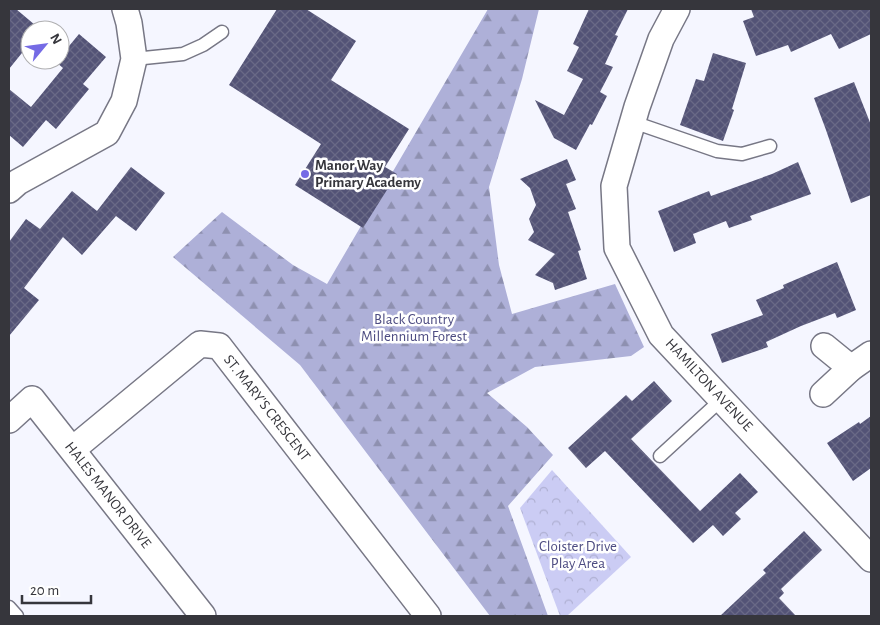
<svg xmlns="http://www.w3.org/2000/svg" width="880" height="625" font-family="'Alegreya Sans',sans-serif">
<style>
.forest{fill:url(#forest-firs)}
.park{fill:url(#park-crowns)}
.building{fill:url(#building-cross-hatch)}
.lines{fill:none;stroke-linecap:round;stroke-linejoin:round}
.lane-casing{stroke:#777785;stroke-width:15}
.street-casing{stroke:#777785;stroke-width:28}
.lane{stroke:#fff;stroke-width:12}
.street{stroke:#fff;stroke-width:25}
.poi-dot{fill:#756be5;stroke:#fff;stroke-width:2}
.labels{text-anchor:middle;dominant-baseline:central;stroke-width:5;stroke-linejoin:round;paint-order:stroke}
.poi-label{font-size:15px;font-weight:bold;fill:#36363c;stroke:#fff;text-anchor:start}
.park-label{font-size:15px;fill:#4d4c82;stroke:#fff}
.street-label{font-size:15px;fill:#36363c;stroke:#fff}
</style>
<defs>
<pattern id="forest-firs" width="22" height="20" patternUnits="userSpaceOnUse" patternTransform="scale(1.25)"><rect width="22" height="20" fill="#aeb0d8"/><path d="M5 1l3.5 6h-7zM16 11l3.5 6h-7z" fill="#8e90b0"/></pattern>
<pattern id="park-crowns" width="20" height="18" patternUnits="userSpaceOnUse" patternTransform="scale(1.25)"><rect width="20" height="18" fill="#cbccf4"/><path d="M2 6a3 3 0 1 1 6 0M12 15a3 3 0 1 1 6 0" fill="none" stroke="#afb0d2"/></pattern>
<pattern id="building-cross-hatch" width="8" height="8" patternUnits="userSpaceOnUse" patternTransform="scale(1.25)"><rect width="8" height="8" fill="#535376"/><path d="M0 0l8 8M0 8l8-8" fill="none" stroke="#696986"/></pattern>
</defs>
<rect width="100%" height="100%" fill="#f5f6ff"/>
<path class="forest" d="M 488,9 L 539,9 L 522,79 L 489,187 L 499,265 L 512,314 L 615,284 L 644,347 L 631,356 L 535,367 L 487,393 L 527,427 L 553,455 L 508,506 L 548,616 L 490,616 L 300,365 L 173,257 L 222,212 L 293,265 L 327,284 Z"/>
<path class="park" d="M 552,470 L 631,557 L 567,616 L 560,616 L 520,508 Z"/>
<g class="building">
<path d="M 9,9 L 16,9 L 41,30 L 30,30 L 30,43 L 9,69 Z"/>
<path d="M 277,9 L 306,9 L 356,41 L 331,80 L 409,129 L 385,167 L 397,174 L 363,228 L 295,185 L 321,144 L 229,85 Z"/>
<path d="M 589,9 L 628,9 L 615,35 L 618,36 L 605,64 L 613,67 L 600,92 L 607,96 L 592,125 L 590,124 L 576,150 L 554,138 L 535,100 L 564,115 L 583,79 L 567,71 L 579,47 L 573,44 Z"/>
<path d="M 751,9 L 871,9 L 871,34 L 839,49 L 831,34 L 791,52 L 788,45 L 756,56 L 743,21 L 754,17 Z"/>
<path d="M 79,34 L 106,57 L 83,84 L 89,89 L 56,129 L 46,120 L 23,147 L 9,135 L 9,89 L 31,107 L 63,68 L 56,62 L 60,60 L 60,57 Z"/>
<path d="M 713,53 L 746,63 L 732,109 L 734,110 L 723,141 L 680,125 L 696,79 L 704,81 Z"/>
<path d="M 854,82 L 871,125 L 871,195 L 851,203 L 826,130 L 814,98 Z"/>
<path d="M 567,159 L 576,180 L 566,184 L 576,209 L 568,212 L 581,250 L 578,251 L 587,279 L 555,290 L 553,283 L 535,275 L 555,254 L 528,240 L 534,232 L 529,219 L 536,205 L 530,188 L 520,179 Z"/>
<path d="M 798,162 L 811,194 L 750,216 L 752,220 L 729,228 L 726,221 L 693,234 L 696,243 L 674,252 L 658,211 L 709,191 L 711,196 L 772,174 Z"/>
<path d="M 131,167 L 165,193 L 136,231 L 116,216 L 82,255 L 63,237 L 24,288 L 39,300 L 9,336 L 9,242 L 26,219 L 40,229 L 72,191 L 97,211 Z"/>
<path d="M 837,262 L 856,310 L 837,318 L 835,313 L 801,326 L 766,342 L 768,347 L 722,363 L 711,334 L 763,315 L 756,300 L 784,288 L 783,285 Z"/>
<path d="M 654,381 L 672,401 L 631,439 L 700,511 L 740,473 L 758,492 L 735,513 L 741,519 L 723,536 L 713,525 L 693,543 L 605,451 L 586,468 L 568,448 L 626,395 L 632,401 Z"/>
<path d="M 871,416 L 871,468 L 853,481 L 827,443 L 859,422 L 860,424 Z"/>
<path d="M 804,531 L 822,550 L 781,589 L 784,593 L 779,598 L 796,616 L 720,616 L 766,573 L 763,570 Z"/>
</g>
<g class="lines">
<defs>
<g id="lane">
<path d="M 134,59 L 183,54 L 203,45 L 222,32"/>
<path d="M 633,122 L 717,151 L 742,154 L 770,146"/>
<path d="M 660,456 L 722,399"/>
<path d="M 9,607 L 17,616"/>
</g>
<g id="street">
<path d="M 677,9 L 661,39 L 637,107 L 614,186 L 617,248 L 661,335 L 871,559"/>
<path d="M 9,190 L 18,182 L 107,133 L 124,101 L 134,59 L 129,23 L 125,9"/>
<path d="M 824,346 L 851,368"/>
<path d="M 823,394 L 851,368 L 871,354"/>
<path d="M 9,420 L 32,399 L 203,616"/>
<path d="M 73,449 L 200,344 L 219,346 L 428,616"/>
</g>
</defs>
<use href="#lane" class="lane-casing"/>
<use href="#street" class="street-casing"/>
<use href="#lane" class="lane"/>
<use href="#street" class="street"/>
</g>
<circle class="poi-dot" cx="305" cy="174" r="5"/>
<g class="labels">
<g class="poi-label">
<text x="315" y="165">Manor Way<tspan x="315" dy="17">Primary Academy</tspan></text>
</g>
<g class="park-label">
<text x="414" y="319">Black Country<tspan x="414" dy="17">Millennium Forest</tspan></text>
<text x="578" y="546">Cloister Drive<tspan x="578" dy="17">Play Area</tspan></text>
</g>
<g class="street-label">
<text transform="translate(709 385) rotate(47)">HAMILTON AVENUE</text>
<text transform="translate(267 408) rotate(52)">ST. MARY'S CRESCENT</text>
<text transform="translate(108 495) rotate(52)">HALES MANOR DRIVE</text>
</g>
</g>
<rect width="880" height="625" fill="none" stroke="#36363c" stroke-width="20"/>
<g transform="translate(45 45) rotate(61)"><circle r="24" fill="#ffffff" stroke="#afafb1"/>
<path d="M0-4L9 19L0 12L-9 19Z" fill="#756be5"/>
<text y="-8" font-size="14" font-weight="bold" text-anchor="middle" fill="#36363c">N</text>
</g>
<path d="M22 595v8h69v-8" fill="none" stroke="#36363c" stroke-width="2.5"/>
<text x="30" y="595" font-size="15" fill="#36363c" stroke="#ffffff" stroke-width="4" paint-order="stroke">20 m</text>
</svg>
